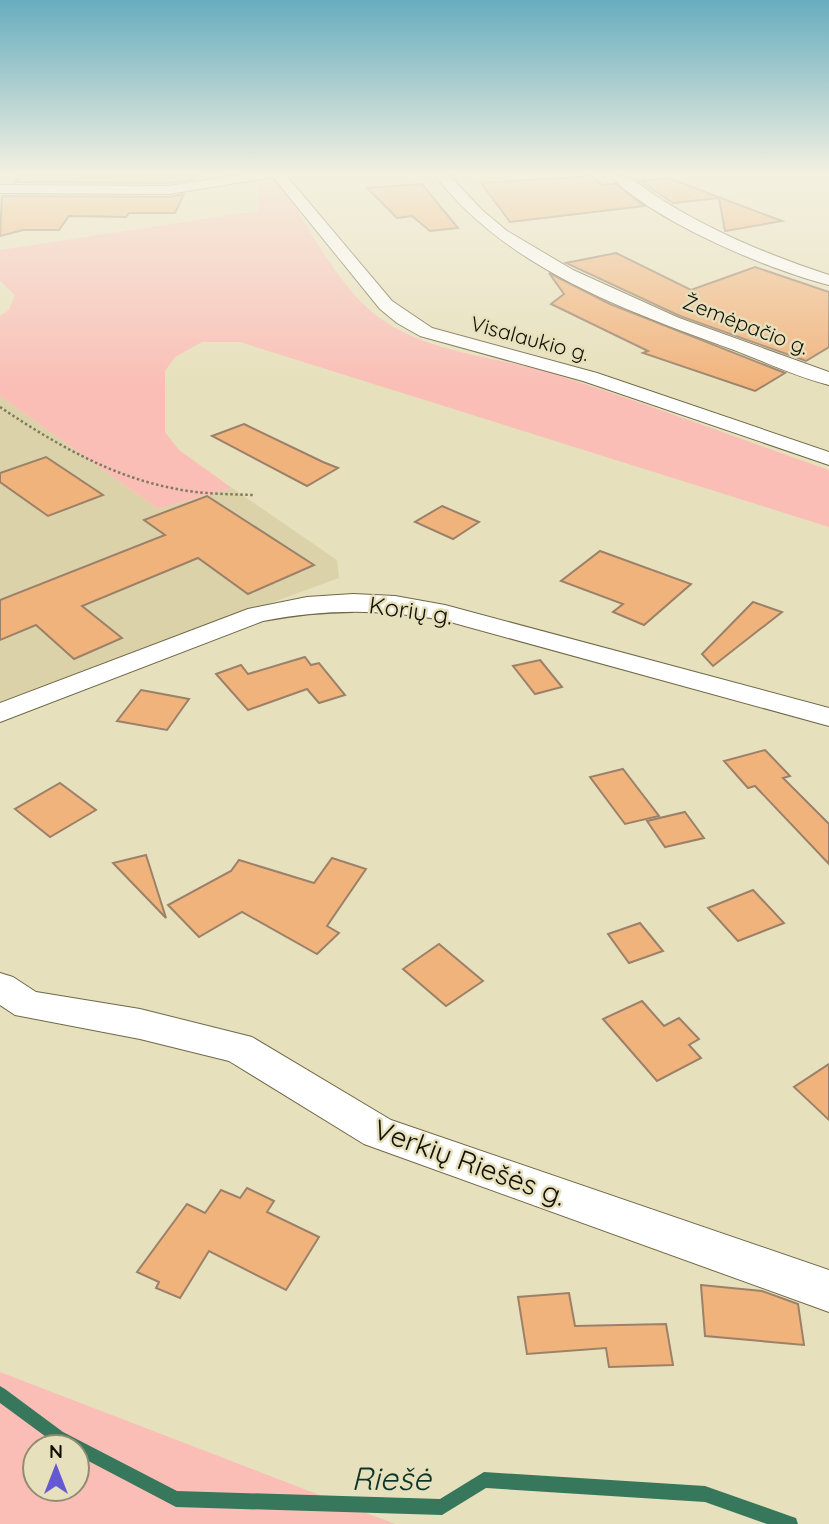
<svg xmlns="http://www.w3.org/2000/svg" width="829" height="1524" font-family="Quicksand,sans-serif">
<style>
.built{fill:#dcd2a9}
.green{fill:#fabeb6;fill-rule:evenodd}
.lines{fill:none;stroke-linecap:round;stroke-linejoin:round}
.stream{fill:#37775c;fill-rule:evenodd}
.building{fill:#f1b37c;stroke:#9c816a;stroke-width:2}
.minor-casing{stroke:#6f6848;stroke-width:2}
.path{stroke:#7f7a62;stroke-width:2.5;stroke-dasharray:2.5 2.5;stroke-linecap:butt}
.minor{fill:#fff;fill-rule:evenodd}
.labels{text-anchor:middle;dominant-baseline:central;stroke-width:5;stroke-linejoin:round;paint-order:stroke}
.far-street-label{font-size:21px;fill:#120f04;stroke:#e7e0bc}
.street-label{font-size:24px;fill:#120f04;stroke:#e7e0bc}
.near-street-label{font-size:28px;fill:#120f04;stroke:#e7e0bc}
.near-water-label{font-size:32px;font-style:italic;fill:#0c3628;stroke:#e7e0bc}
</style>
<rect width="100%" height="100%" fill="#e7e0bc"/>
<path class="built" d="M 0,396 L 158,509 L 232,488 L 337,560 L 339,578 L 0,702 Z"/>
<g class="green">
<path d="M 278,179 C 305,221 338,287 377,316 C 424,352 492,356 548,372 C 642,402 735,437 829,470 L 829,527 L 240,342 L 202,342 L 175,357 L 165,371 L 165,432 L 179,450 L 232,488 L 158,509 L 0,396 L 0,316 L 9,310 L 15,295 L 0,281 L 0,250 L 258,211 L 258,184 Z"/>
<path d="M 0,1372 L 395,1524 L 0,1524 ZM 77,1447 L 77,1489 L 35,1489 L 35,1447 Z"/>
</g>
<g class="lines">
<path class="stream" d="M 0,1386 L 5,1389 L 63,1432 L 177,1491 L 440,1499 L 484,1472 L 705,1486 L 790,1516 L 796,1518 L 798,1524 L 767,1524 L 705,1502 L 486,1488 L 442,1515 L 176,1507 L 77,1455 L 77,1447 L 61,1447 L 53,1442 L 0,1403 Z"/>
</g>
<g class="building">
<path d="M 24,174 L 194,174 L 191,180 L 169,183 L 15,182 Z"/>
<path d="M 591,176 L 602,185 L 616,184 L 644,206 L 510,222 L 481,183 Z"/>
<path d="M 669,178 L 721,198 L 782,221 L 725,231 L 719,198 L 673,203 L 640,181 Z"/>
<path d="M 422,184 L 458,228 L 430,231 L 412,216 L 397,218 L 367,188 Z"/>
<path d="M 184,194 L 175,213 L 129,213 L 126,217 L 69,216 L 59,230 L 23,230 L 0,236 L 2,196 L 169,197 Z"/>
<path d="M 616,253 L 691,290 L 755,267 L 829,292 L 829,347 L 806,361 L 680,316 L 566,263 Z"/>
<path d="M 549,273 L 610,304 L 785,373 L 755,391 L 643,353 L 648,351 L 551,304 L 564,294 Z"/>
<path d="M 244,424 L 323,462 L 338,468 L 307,486 L 212,436 Z"/>
<path d="M 46,457 L 103,495 L 48,516 L 0,482 L 0,473 Z"/>
<path d="M 207,496 L 314,565 L 248,594 L 198,558 L 82,606 L 122,638 L 74,659 L 36,625 L 0,640 L 0,600 L 165,535 L 144,520 Z"/>
<path d="M 442,506 L 479,522 L 453,539 L 415,522 Z"/>
<path d="M 600,551 L 691,584 L 644,625 L 613,612 L 623,604 L 561,581 Z"/>
<path d="M 753,602 L 782,612 L 713,666 L 702,654 Z"/>
<path d="M 305,657 L 311,665 L 319,663 L 345,695 L 319,703 L 307,689 L 248,710 L 216,674 L 241,665 L 248,674 Z"/>
<path d="M 540,660 L 562,687 L 535,694 L 513,666 Z"/>
<path d="M 141,690 L 189,699 L 167,730 L 117,721 Z"/>
<path d="M 765,750 L 790,776 L 783,778 L 829,824 L 829,864 L 755,786 L 748,788 L 724,761 Z"/>
<path d="M 623,769 L 659,816 L 625,824 L 590,777 Z"/>
<path d="M 60,783 L 96,810 L 50,837 L 15,809 Z"/>
<path d="M 685,812 L 704,838 L 665,847 L 647,821 Z"/>
<path d="M 146,855 L 166,918 L 113,863 Z"/>
<path d="M 332,858 L 366,869 L 327,926 L 339,933 L 317,954 L 242,912 L 199,937 L 168,905 L 231,871 L 239,860 L 314,883 Z"/>
<path d="M 753,890 L 784,923 L 738,941 L 708,908 Z"/>
<path d="M 640,923 L 663,951 L 629,963 L 608,934 Z"/>
<path d="M 439,944 L 483,981 L 446,1006 L 403,969 Z"/>
<path d="M 642,1001 L 664,1026 L 679,1018 L 699,1039 L 689,1045 L 701,1058 L 657,1081 L 603,1019 Z"/>
<path d="M 829,1064 L 829,1120 L 794,1087 Z"/>
<path d="M 247,1188 L 274,1201 L 267,1212 L 319,1237 L 286,1290 L 209,1251 L 180,1298 L 156,1288 L 159,1282 L 137,1272 L 187,1204 L 205,1213 L 221,1190 L 240,1198 Z"/>
<path d="M 701,1285 L 762,1291 L 798,1304 L 804,1345 L 705,1336 Z"/>
<path d="M 569,1293 L 575,1326 L 666,1324 L 673,1365 L 609,1367 L 606,1348 L 527,1354 L 518,1297 Z"/>
</g>
<g class="lines">
<defs>
<g id="minor">
<path d="M 245,174 L 285,174 L 392,301 L 432,328 L 597,373 L 829,452 L 829,465 L 583,381 L 420,336 L 397,323 L 380,309 L 273,177 L 169,194 L 0,193 L 0,185 L 169,186 Z"/>
<path d="M 434,174 L 448,174 L 482,210 L 507,231 L 573,270 L 679,318 L 829,372 L 829,385 C 797,377 765,362 734,350 C 627,311 505,268 434,174 Z"/>
<path d="M 609,174 C 630,173 639,185 656,196 C 710,231 768,255 829,275 L 829,285 C 771,271 648,219 609,174 Z"/>
<path d="M 353,594 L 395,596 L 445,605 L 829,708 L 829,726 L 443,620 C 378,609 327,609 263,621 L 0,722 L 0,703 L 248,609 L 307,597 Z"/>
<path d="M 0,973 L 13,977 L 36,992 L 140,1009 L 252,1037 L 391,1120 L 829,1270 L 829,1312 L 364,1144 L 229,1061 L 140,1039 L 15,1015 L 0,1005 Z"/>
</g>
</defs>
<use href="#minor" class="minor-casing"/>
<path class="path" d="M 0,407 C 52,442 110,476 172,488 C 198,494 226,494 253,495"/>
<use href="#minor" class="minor"/>
</g>
<linearGradient id="sky" x2="0" y2="1"><stop stop-color="#67adbf"/><stop offset="0.45" stop-color="#f4f1e1"/><stop offset="1" stop-color="#f4f1e1" stop-opacity="0"/></linearGradient>
<rect width="829" height="387" fill="url(#sky)"/>
<g class="labels">
<g class="far-street-label">
<text transform="translate(746 324) rotate(21)">Žemėpačio g.</text>
<text transform="translate(530 338) rotate(15)">Visalaukio g.</text>
</g>
<g class="street-label">
<text transform="translate(411 610) rotate(8)">Korių g.</text>
</g>
<g class="near-street-label">
<text transform="translate(470 1162) rotate(20)">Verkių Riešės g.</text>
</g>
<g class="near-water-label">
<text x="391" y="1478">Riešė</text>
</g>
</g>
<g transform="translate(56 1468)"><circle r="33" fill="#e7e0bc" stroke="#928c72" stroke-width="2"/>
<path d="M0-5L12 26L0 18L-12 26Z" fill="#6459d2"/>
<text y="-10" font-size="19" font-weight="bold" text-anchor="middle" fill="#120f04">N</text>
</g>
</svg>
